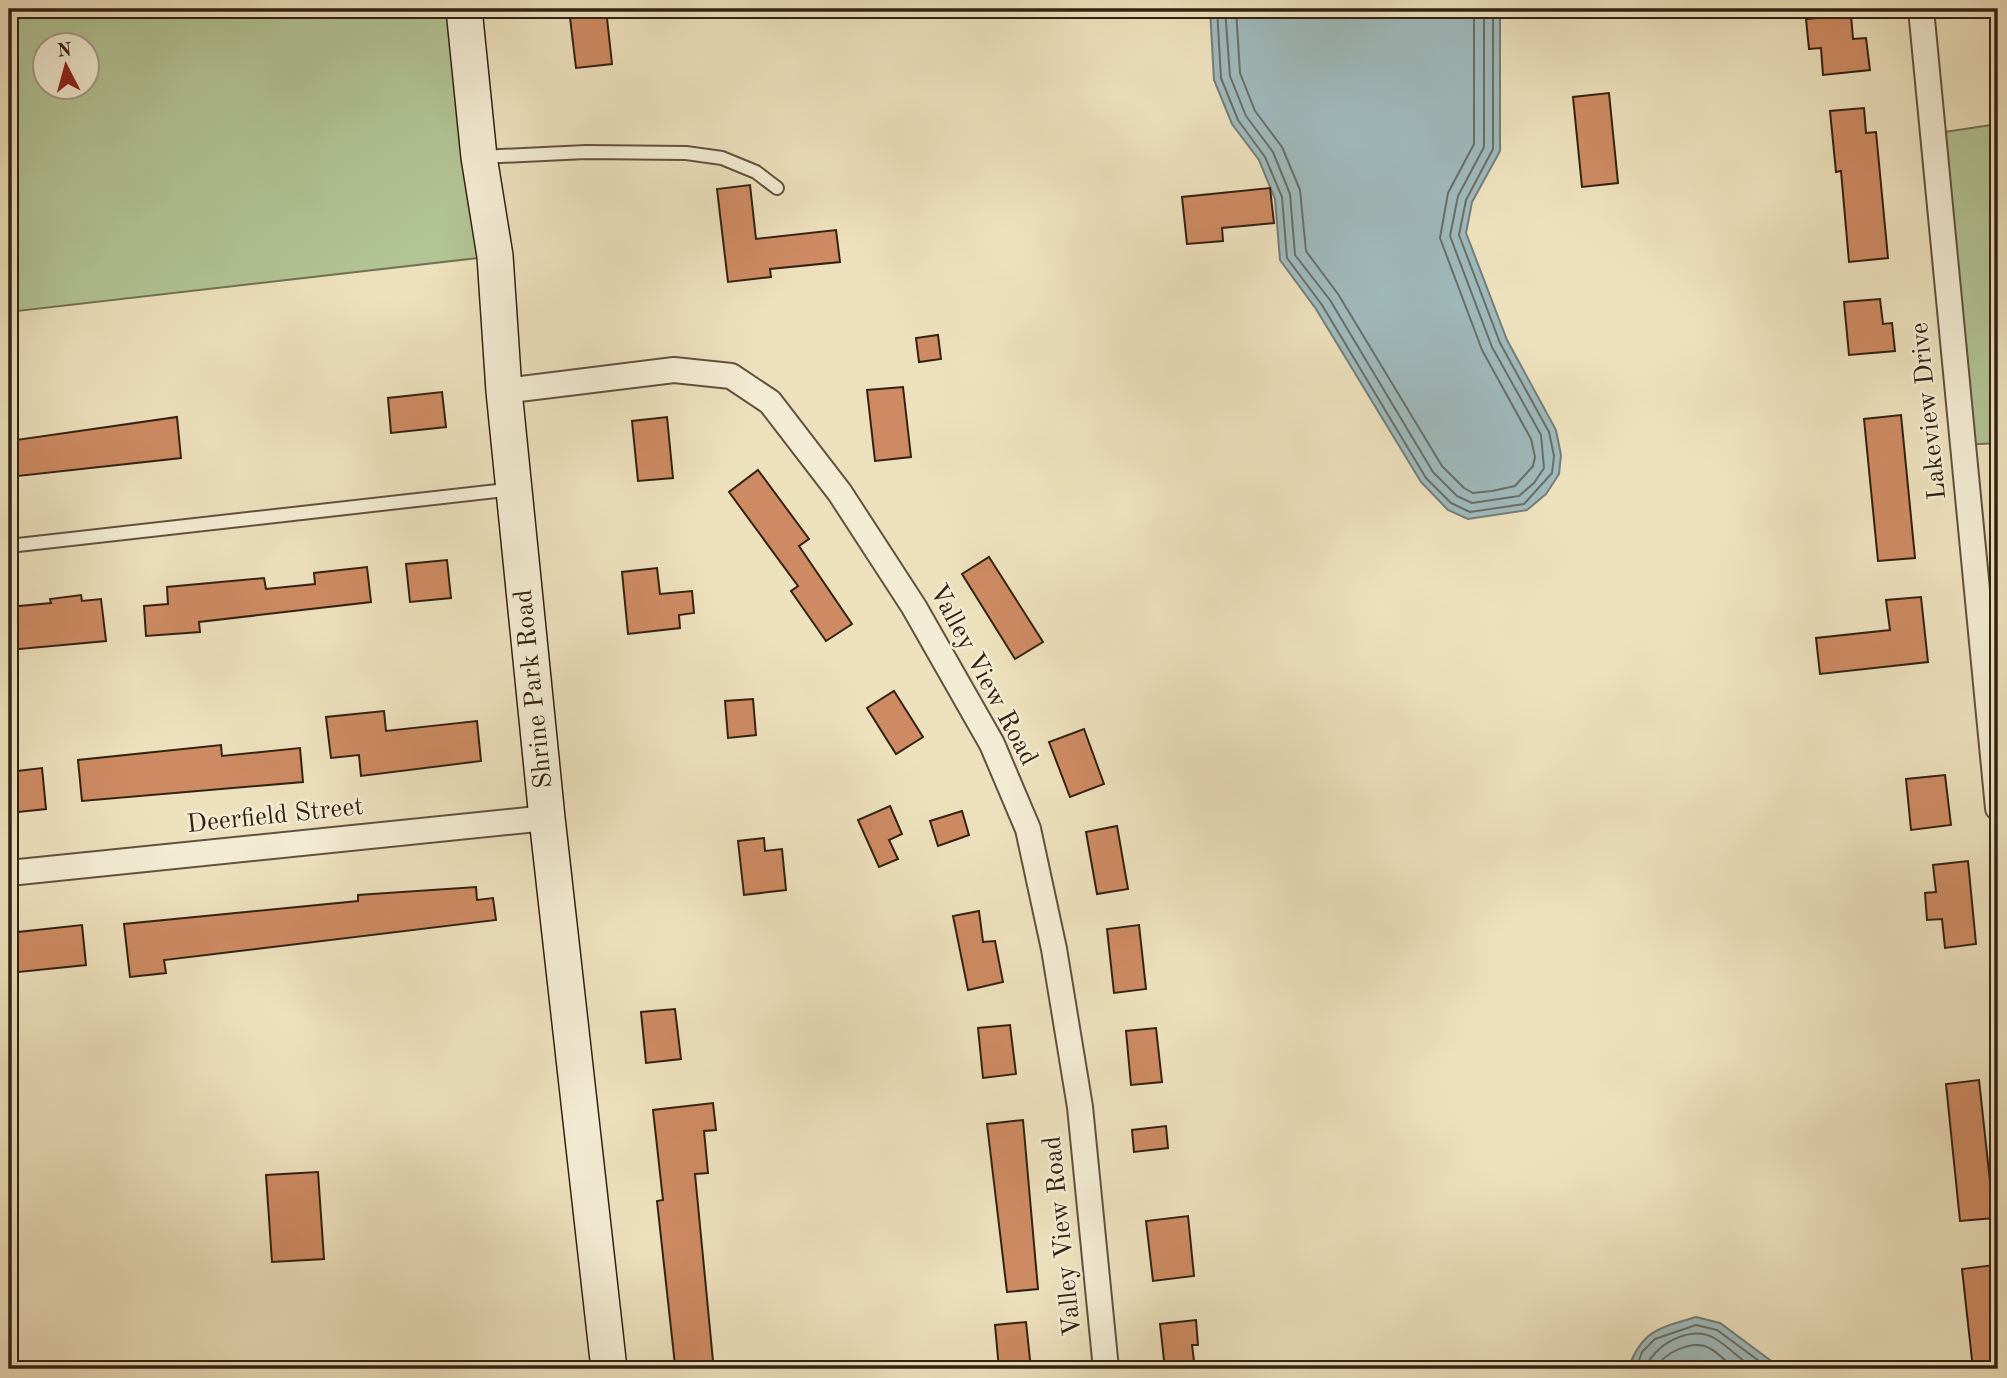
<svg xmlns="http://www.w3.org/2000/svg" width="2007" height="1378" font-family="'Old Standard TT',serif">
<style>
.green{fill:#b2c495;stroke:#727254;stroke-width:2;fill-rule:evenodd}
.water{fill:#9fbabc;stroke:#747d78;stroke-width:2}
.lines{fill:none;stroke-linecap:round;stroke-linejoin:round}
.shore{stroke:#696e68;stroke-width:2}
.building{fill:#ce8b63;stroke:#332113;stroke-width:2}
.lane-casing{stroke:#62513e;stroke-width:16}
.street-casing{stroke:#62513e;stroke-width:28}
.secondary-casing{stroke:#332113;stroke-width:38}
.lane{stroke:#f3ecd4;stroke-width:12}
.street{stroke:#f3ecd4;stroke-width:24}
.secondary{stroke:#f3ecd4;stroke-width:35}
.labels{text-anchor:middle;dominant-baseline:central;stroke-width:5;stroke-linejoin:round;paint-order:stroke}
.street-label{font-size:26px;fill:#332113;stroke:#f3ecd4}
</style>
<rect width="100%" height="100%" fill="#ede1bd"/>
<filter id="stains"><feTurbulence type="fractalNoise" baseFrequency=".00286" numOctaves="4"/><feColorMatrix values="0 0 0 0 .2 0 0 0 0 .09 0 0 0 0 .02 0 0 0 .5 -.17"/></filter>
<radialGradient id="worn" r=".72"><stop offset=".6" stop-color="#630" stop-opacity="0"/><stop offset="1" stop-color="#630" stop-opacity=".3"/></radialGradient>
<g class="green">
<path d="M 9,9 L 464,9 L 495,256 L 9,312 ZM 46,46 L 88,46 L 88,88 L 46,88 Z"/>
<path d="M 1998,124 L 1998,443 L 1962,445 L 1931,134 Z"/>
</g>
<g class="water">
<path d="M 1210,9 L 1500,9 L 1500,151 L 1472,202 L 1466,233 L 1507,340 L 1556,430 L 1561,455 L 1559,474 L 1546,494 L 1527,510 L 1468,519 L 1448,510 L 1421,482 L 1316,309 L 1280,260 L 1275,199 L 1259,160 L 1232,124 L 1214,80 Z"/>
<path d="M 1696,1317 L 1720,1323 L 1782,1369 L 1628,1369 C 1642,1330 1659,1328 1696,1317 Z"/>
</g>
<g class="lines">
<g class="shore">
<path d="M 1217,9 L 1221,78 L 1238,120 L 1265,157 L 1282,197 L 1287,258 L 1322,305 L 1426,478 L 1451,503 L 1470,512 L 1524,504 L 1552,473 L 1554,456 L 1549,432 L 1500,343 L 1459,235 L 1466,200 L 1493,149 L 1493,9"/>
<path d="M 1225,9 L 1230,76 L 1246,116 L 1273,152 L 1290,194 L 1295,255 L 1330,300 L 1433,472 L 1457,496 L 1472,503 L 1519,496 L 1534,483 L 1544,468 L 1541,435 L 1492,347 L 1450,236 L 1458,196 L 1484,147 L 1484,9"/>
<path d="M 1236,9 L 1240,73 L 1255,111 L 1282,147 L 1300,190 L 1306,251 L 1338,294 L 1442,466 L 1464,488 L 1473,493 L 1492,491 L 1515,486 L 1533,466 L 1535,457 L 1531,439 L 1482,350 L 1440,238 L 1448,193 L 1474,144 L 1474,9"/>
<path d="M 1636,1369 L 1642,1352 L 1655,1339 L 1696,1325 L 1717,1330 L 1770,1369"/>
<path d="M 1645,1369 C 1653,1346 1689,1324 1714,1338 C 1728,1346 1741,1360 1754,1369"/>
<path d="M 1656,1369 C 1662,1353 1693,1339 1709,1348 C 1719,1353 1727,1363 1736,1369"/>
</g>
</g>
<g class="building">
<path d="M 569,9 L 606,9 L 612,64 L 576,68 Z"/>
<path d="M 1851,15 L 1853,39 L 1866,38 L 1870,70 L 1823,75 L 1821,48 L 1809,49 L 1806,19 Z"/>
<path d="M 1609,93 L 1618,183 L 1582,187 L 1573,97 Z"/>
<path d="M 1864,108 L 1866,133 L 1876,132 L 1888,258 L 1849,262 L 1841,171 L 1836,172 L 1830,111 Z"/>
<path d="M 750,185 L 756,239 L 836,230 L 840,262 L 770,269 L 771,277 L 728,282 L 717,189 Z"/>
<path d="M 1270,188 L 1274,223 L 1222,228 L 1223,241 L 1187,244 L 1182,197 Z"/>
<path d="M 1880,299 L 1883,324 L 1892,323 L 1895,351 L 1849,355 L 1844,302 Z"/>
<path d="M 938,335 L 941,359 L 919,362 L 916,338 Z"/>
<path d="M 903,387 L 911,457 L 875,461 L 867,390 Z"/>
<path d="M 442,392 L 446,427 L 391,433 L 388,398 Z"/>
<path d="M 1901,415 L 1915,558 L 1878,561 L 1864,419 Z"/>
<path d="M 177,417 L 181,458 L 9,477 L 9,441 Z"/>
<path d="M 667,417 L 673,478 L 638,481 L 632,421 Z"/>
<path d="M 758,470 L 809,539 L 799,546 L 852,624 L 826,641 L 791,591 L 798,586 L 729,492 Z"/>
<path d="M 989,557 L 1043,642 L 1015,659 L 962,574 Z"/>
<path d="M 447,560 L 451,598 L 410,602 L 406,564 Z"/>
<path d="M 367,567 L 371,602 L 199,622 L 200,632 L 146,636 L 144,606 L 168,604 L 167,587 L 264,578 L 266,589 L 315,584 L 314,573 Z"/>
<path d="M 657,568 L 660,594 L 692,591 L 694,613 L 679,615 L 680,628 L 628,634 L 622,572 Z"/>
<path d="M 81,595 L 82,601 L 101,599 L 106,641 L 9,650 L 9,607 L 51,603 L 50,599 Z"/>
<path d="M 1921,597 L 1928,662 L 1820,674 L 1816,638 L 1890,630 L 1886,600 Z"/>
<path d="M 894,691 L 923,737 L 896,754 L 867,708 Z"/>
<path d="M 753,699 L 756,735 L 728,738 L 725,701 Z"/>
<path d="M 384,711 L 386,731 L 477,721 L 481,761 L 361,776 L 359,755 L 331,758 L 326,717 Z"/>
<path d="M 1084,729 L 1104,784 L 1070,797 L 1049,742 Z"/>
<path d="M 221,745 L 222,756 L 300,748 L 303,782 L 82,801 L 78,760 Z"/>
<path d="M 42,768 L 46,809 L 9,813 L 9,772 Z"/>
<path d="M 1945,775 L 1951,825 L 1911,830 L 1906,779 Z"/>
<path d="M 890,806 L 902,834 L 889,840 L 898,859 L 879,867 L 858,820 Z"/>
<path d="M 962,811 L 969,835 L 938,846 L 930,821 Z"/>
<path d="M 1117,826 L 1128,889 L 1097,894 L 1086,832 Z"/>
<path d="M 764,838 L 765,851 L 782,849 L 786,890 L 744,895 L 738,841 Z"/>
<path d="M 1968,861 L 1976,944 L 1945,948 L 1942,919 L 1927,920 L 1925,893 L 1936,892 L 1933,865 Z"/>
<path d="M 476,887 L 477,900 L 493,898 L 496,920 L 164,960 L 166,973 L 130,977 L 124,924 L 358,901 L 358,895 Z"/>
<path d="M 979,911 L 983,942 L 995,941 L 1003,982 L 968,990 L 953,916 Z"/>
<path d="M 82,925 L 86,965 L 9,973 L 9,933 Z"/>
<path d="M 1139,925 L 1146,989 L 1114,993 L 1107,929 Z"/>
<path d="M 675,1009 L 681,1059 L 646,1063 L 641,1012 Z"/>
<path d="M 1010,1025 L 1016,1074 L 983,1078 L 978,1028 Z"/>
<path d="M 1156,1028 L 1162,1082 L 1131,1085 L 1126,1031 Z"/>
<path d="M 1979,1080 L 1994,1218 L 1960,1221 L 1946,1084 Z"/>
<path d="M 713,1103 L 716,1130 L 704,1131 L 708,1173 L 695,1174 L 713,1361 L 675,1365 L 657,1201 L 663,1200 L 653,1110 Z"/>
<path d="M 1023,1120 L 1038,1289 L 1007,1292 L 987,1124 Z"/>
<path d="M 1166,1126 L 1168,1148 L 1134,1152 L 1132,1130 Z"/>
<path d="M 318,1172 L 324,1259 L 272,1262 L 266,1175 Z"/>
<path d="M 1188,1216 L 1194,1276 L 1153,1281 L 1146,1221 Z"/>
<path d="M 1994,1265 L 1998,1310 L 1998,1369 L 1973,1369 L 1962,1269 Z"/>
<path d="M 1196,1320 L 1198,1345 L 1192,1345 L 1195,1369 L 1165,1369 L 1160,1324 Z"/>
<path d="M 1026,1322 L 1031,1369 L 999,1369 L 995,1325 Z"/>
</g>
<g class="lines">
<defs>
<g id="lane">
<path d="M 480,157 L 586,152 L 686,153 L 722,158 L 756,172 L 777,188"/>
<path d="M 9,546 L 514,489"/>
</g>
<g id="street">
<path d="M 1921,9 L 1998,808"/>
<path d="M 504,391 L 674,370 L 731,376 L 770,402 L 840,493 L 914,607 L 992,744 L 1028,829 L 1054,949 L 1080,1107 L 1106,1369"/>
<path d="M 9,873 L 547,818"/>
</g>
<path id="secondary" d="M 464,9 L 479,157 L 495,256 L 504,391 L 547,818 L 609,1369"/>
</defs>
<use href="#lane" class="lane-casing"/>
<use href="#street" class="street-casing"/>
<use href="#secondary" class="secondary-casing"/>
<use href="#lane" class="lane"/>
<use href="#street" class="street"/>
<use href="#secondary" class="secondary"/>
</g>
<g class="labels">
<g class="street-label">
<text transform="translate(1929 411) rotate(-96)">Lakeview Drive</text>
<text transform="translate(983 675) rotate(62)">Valley View Road</text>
<text transform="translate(534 689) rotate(-96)">Shrine Park Road</text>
<text transform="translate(275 816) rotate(-6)">Deerfield Street</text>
<text transform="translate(1063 1236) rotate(-96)">Valley View Road</text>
</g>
</g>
<rect width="2007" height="1378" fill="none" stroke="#ede1bd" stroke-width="35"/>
<rect x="10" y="10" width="1986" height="1357" fill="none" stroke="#332113" stroke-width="3.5"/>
<rect x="18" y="18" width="1972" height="1343" fill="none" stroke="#332113" stroke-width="2"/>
<g transform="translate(66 66) rotate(354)"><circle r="33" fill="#f3ecd4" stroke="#a69b87" stroke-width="2"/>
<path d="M0-5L12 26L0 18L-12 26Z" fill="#8f2418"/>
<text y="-10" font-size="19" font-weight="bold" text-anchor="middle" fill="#332113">N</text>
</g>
<rect width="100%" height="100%" filter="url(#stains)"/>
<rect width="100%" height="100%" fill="url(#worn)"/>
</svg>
